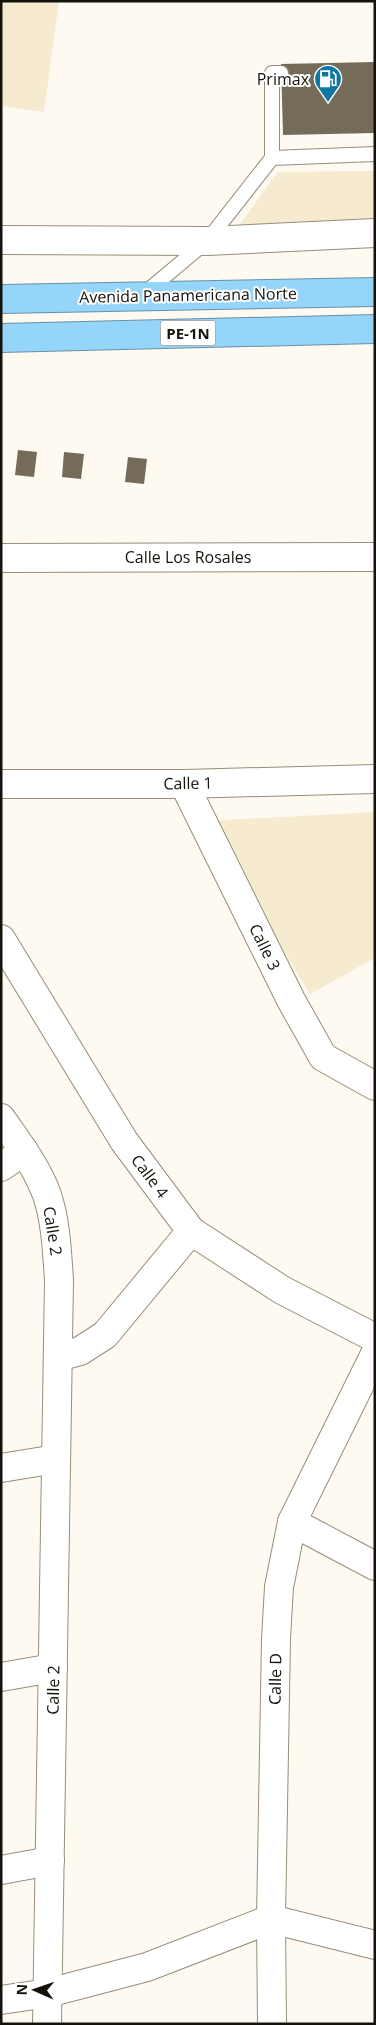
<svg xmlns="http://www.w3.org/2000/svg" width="376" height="2025" font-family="'Open Sans',sans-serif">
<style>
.green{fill:#f6ead0}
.building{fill:#746b58}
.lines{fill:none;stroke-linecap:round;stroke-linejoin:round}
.lane-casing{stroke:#978e79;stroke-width:16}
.street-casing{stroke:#978e79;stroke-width:30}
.secondary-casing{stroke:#978e79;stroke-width:30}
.highway-casing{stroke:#6891a6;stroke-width:30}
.lane{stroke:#fff;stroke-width:14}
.street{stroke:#fff;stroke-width:28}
.secondary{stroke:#fff;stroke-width:28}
.highway{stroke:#95d5fa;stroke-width:28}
.labels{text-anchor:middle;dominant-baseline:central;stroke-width:4;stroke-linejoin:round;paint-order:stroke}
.shield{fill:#fff;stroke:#5b5954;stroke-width:1}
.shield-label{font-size:15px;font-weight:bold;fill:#15120a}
.poi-label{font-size:16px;fill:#15120a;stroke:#fff;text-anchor:end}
.street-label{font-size:16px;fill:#15120a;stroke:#fff}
</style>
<rect width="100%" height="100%" fill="#fefaf2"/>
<g class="green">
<path d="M 1,1 L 59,1 L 44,112 L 1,106 Z"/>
<path d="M 375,171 L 375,227 L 232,235 L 278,172 Z"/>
<path d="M 375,812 L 375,958 L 310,994 L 205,821 Z"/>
</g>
<g class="building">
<path d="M 375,62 L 375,133 L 283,135 L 281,64 Z"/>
<path d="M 18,450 L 37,452 L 34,477 L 15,475 Z"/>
<path d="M 64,452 L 84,454 L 81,479 L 62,477 Z"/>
<path d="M 128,457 L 147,459 L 144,484 L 125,482 Z"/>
</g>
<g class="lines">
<defs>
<g id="lane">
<path d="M 272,158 L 272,73 L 281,73"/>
<path d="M 145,293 L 207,241 L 272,158 L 375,154"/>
</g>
<g id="street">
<path d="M 1,240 L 207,241 L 375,233"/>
<path d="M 1,558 L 375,557"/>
<path d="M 184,784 L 291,1000 L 323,1057 L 375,1086"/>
<path d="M 1,939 L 124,1141 L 191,1231 L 282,1290 L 375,1338"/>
<path d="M 1,1118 C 18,1143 37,1167 47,1195 C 56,1222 57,1252 59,1280 L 47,2024"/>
<path d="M 1,1167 L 24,1151"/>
<path d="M 58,1357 L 80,1351 L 105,1335 L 191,1231"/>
<path d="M 1,1468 L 56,1459"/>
<path d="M 292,1522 L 375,1566"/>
<path d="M 1,1677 L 53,1668"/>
<path d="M 1,1870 L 50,1861"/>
<path d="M 1,2000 L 48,1993 L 147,1967 L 271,1919 L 375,1945"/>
<path d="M 272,2024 L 271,1919 L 276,1639 L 279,1587 L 292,1522 L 375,1354"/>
</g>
<path id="secondary" d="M 1,784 L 184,784 L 375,779"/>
<g id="highway">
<path d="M 1,299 L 375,292"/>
<path d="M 1,338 L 375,329"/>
</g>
</defs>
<use href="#lane" class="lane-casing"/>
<use href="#street" class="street-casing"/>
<use href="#secondary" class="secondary-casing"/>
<use href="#highway" class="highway-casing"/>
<use href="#lane" class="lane"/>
<use href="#street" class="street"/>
<use href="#secondary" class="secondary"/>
<use href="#highway" class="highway"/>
</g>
<defs>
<symbol id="fuel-pin" viewBox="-11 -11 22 30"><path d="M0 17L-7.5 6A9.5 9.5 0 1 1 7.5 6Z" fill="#1077a2" stroke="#fff"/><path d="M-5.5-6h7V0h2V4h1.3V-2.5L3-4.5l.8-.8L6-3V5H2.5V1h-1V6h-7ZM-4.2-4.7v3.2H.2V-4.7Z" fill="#fff"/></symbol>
</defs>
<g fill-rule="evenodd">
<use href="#fuel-pin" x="312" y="63" width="32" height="43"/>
</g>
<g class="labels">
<rect class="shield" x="160.5" y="320.5" width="55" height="25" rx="4"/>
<g class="shield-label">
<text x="188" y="333">PE-1N</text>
</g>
<g class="poi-label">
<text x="309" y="79">Primax</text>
</g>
<g class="street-label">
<text transform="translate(188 295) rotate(-1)">Avenida Panamericana Norte</text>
<text x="188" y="557">Calle Los Rosales</text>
<text transform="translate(188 783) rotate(-1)">Calle 1</text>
<text transform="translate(265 947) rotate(64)">Calle 3</text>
<text transform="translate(150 1176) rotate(53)">Calle 4</text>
<text transform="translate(53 1231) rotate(81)">Calle 2</text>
<text transform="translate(275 1679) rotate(-89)">Calle D</text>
<text transform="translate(53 1690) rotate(-89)">Calle 2</text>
</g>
</g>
<rect width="376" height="2025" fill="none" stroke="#15120a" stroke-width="5"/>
<g transform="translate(35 1990) rotate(272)" stroke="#ffffff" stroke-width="4" paint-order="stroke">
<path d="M0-4L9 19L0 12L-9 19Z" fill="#15120a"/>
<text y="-8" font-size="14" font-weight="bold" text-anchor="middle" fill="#15120a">N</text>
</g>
</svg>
